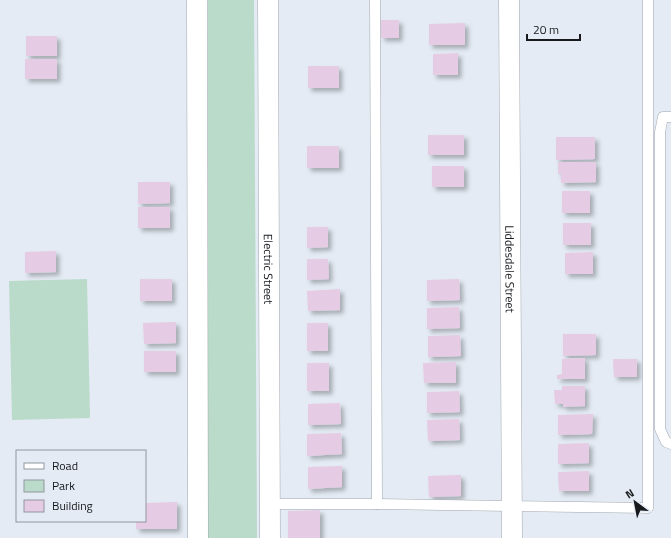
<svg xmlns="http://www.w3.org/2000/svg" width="671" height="538" font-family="'Titillium Web',sans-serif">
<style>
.green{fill:#badaca}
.building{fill:#e6cbe4;filter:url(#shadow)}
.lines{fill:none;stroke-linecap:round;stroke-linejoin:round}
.lane-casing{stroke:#a1a7af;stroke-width:11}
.street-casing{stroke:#a1a7af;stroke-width:21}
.lane{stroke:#fff;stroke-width:10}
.street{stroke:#fff;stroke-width:20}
.labels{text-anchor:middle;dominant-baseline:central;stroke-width:3;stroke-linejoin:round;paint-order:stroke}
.street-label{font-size:12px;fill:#17191c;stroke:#e4ebf4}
</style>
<defs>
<filter id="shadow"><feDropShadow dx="3.5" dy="3.5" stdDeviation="2" flood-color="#0004"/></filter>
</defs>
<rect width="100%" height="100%" fill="#e4ebf4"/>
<g class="green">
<path d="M 208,0 L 254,0 L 257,538 L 208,538 Z"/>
<path d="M 87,279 L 90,418 L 12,420 L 9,281 Z"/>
</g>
<g class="building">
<rect x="381" y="20" width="18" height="18"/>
<path d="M 465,23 L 465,45 L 429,45 L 429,24 Z"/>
<rect x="26" y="36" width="31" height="20"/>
<path d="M 458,53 L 458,75 L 433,75 L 433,54 Z"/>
<rect x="25" y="59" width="32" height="20"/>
<rect x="308" y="66" width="31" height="22"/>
<rect x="428" y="135" width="36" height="20"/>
<path d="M 556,137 L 595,137 L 595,159 L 556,160 Z"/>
<rect x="307" y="146" width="32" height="22"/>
<path d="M 558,162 L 596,162 L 596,182 L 561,183 L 561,174 L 558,174 Z"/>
<rect x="432" y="166" width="32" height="21"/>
<path d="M 138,182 L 170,182 L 170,203 L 138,204 Z"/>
<rect x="562" y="191" width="28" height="22"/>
<rect x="138" y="207" width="32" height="21"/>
<rect x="563" y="223" width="28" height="22"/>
<path d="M 307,227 L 328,227 L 328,247 L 307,248 Z"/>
<path d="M 56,251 L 56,272 L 25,273 L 25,252 Z"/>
<path d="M 593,252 L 593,274 L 565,274 L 565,253 Z"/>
<path d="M 307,259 L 328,259 L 329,279 L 307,280 Z"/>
<rect x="140" y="279" width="32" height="22"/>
<path d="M 459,279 L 460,300 L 427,301 L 427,280 Z"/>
<path d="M 340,289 L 340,310 L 308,311 L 307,291 Z"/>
<path d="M 459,307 L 460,328 L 427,329 L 427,308 Z"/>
<path d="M 176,322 L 176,343 L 144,344 L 143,323 Z"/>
<rect x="307" y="323" width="21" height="28"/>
<path d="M 563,334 L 596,334 L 596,355 L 563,356 Z"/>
<path d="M 460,335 L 461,356 L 428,357 L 428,336 Z"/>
<rect x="144" y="351" width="32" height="21"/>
<path d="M 585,358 L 585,379 L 557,379 L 557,375 L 562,374 L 562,359 Z"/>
<path d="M 613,359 L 637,359 L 637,377 L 614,377 Z"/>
<path d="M 456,362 L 456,383 L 424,383 L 423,363 Z"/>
<rect x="307" y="363" width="22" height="28"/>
<path d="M 562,386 L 585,386 L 585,406 L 563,407 L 563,404 L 555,404 L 554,390 L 562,390 Z"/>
<path d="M 459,391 L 460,412 L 427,413 L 427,392 Z"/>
<path d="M 340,403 L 341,424 L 308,425 L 308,404 Z"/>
<path d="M 593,414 L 592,434 L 558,435 L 558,415 Z"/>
<path d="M 459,419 L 460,440 L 428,441 L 427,420 Z"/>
<path d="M 341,433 L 342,454 L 307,456 L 307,434 Z"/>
<path d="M 589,443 L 589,463 L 558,464 L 558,444 Z"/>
<path d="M 342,466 L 342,487 L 308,489 L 308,467 Z"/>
<path d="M 589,471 L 589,491 L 559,491 L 558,472 Z"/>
<path d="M 461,475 L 461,496 L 429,497 L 428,476 Z"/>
<path d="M 177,502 L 177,529 L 136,529 L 136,521 L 145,521 L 145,503 Z"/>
<path d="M 320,510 L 320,538 L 288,538 L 288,511 Z"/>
</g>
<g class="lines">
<defs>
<g id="lane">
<path d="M 375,0 L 377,504"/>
<path d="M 671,117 L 663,117 L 660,132 L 660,429 L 666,442 L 671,444"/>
<path d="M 271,504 L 377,504 L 648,508 L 648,0"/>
</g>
<g id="street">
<path d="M 197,0 L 198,538"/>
<path id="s1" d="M 268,0 L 270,538"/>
<path id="s2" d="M 509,0 L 512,538"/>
</g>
</defs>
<use href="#lane" class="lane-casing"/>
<use href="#street" class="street-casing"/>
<use href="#lane" class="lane"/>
<use href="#street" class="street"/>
</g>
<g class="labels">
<g class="street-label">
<text stroke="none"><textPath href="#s1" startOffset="269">Electric Street</textPath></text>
<text stroke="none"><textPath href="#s2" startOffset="269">Liddesdale Street</textPath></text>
</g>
</g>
<rect x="16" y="450" width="130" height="72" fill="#e4ebf4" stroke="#92979e"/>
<rect x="24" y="463" width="20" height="6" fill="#ffffff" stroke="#92979e"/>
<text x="52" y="470" font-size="12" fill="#17191c">Road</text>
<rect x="24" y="480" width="20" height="12" fill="#badaca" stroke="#92979e"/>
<text x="52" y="490" font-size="12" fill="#17191c">Park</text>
<rect x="24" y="500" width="20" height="12" fill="#e6cbe4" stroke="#92979e"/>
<text x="52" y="510" font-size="12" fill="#17191c">Building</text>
<g transform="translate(635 502) rotate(328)" stroke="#e4ebf4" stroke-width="3" paint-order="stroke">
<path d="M0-3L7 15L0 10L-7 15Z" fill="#17191c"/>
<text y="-6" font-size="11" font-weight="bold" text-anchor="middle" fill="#17191c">N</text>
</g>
<path d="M527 34v6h53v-6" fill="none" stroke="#17191c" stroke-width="2"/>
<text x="533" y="34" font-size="12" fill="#17191c" stroke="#e4ebf4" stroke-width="3" paint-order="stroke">20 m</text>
</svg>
